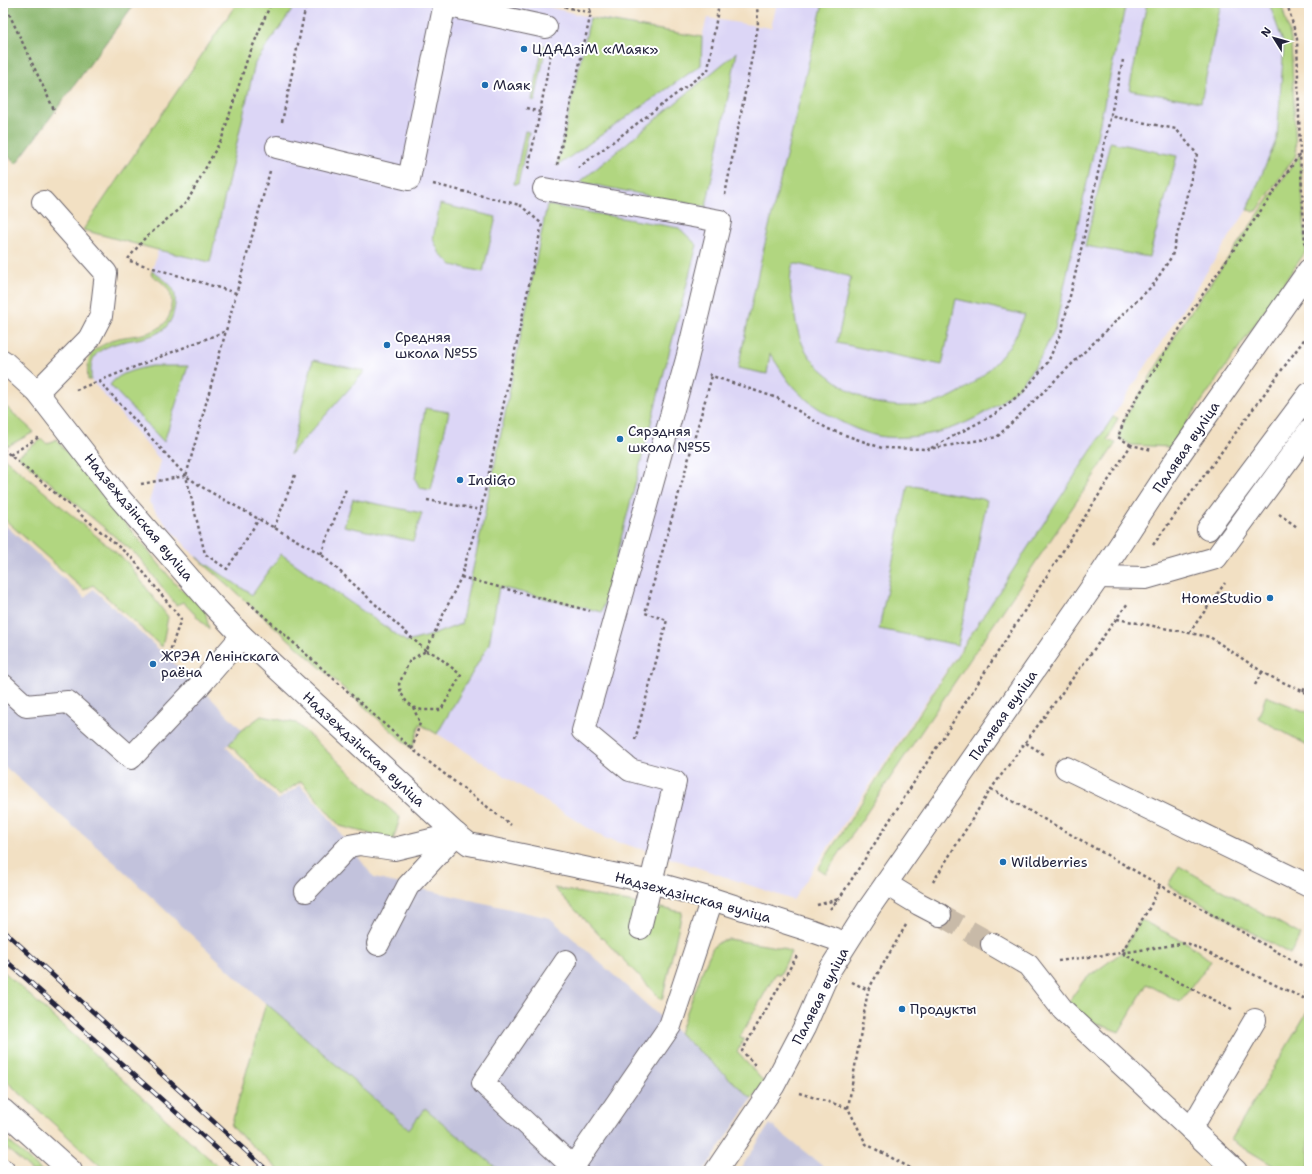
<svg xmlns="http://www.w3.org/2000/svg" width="1312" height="1174" font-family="'Shantell Sans',sans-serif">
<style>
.built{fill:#dcd6f6}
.industrial{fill:#c2c2dc}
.green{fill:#b1d680;stroke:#6a7c5e;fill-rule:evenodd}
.forest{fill:#8cb76e;stroke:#576c54}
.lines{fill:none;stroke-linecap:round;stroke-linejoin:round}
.minor-tunnel{stroke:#c8baa8;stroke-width:22;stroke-dasharray:22 11;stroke-linecap:butt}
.minor-casing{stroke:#6b646b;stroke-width:24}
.major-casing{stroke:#6b646b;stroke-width:24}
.path{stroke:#6b646b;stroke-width:2.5;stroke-dasharray:3 3;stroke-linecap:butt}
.minor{stroke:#fff;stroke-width:22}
.major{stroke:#fff;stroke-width:22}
.rail-casing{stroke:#22223b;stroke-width:4.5}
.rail{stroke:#fff;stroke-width:3;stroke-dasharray:9;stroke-linecap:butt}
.poi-dot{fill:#1f6fb2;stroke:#fff;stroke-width:1.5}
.labels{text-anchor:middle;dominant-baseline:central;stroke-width:4;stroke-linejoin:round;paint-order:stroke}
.poi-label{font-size:14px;fill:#22223b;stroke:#fff;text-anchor:start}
.street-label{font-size:14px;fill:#22223b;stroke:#fff}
</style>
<rect width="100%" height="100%" fill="#fff"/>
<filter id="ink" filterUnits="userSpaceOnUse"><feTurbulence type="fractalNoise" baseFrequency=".025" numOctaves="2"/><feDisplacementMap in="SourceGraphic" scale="8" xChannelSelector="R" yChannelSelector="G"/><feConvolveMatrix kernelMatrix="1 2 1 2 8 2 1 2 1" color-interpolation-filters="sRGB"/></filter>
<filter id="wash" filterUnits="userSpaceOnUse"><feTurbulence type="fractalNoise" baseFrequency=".012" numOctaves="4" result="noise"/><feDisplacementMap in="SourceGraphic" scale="16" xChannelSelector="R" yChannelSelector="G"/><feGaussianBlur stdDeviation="0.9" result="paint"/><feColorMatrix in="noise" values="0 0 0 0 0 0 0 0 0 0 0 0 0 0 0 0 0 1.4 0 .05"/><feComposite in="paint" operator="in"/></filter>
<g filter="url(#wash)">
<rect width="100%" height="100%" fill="#f2e0c3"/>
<path class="built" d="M 297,3 L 532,3 L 585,16 L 702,37 L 707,18 L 771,28 L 777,3 L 1269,3 L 1284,45 L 1277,138 L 1247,210 L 1020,560 L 793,900 L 658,854 L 604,838 L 420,723 L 196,557 L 162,520 L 149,502 L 161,461 L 91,380 L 91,368 L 95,356 L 103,349 L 117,342 L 137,340 L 155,335 L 170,322 L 173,289 L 167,281 L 152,271 L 158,250 L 210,262 L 255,63 Z"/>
<g class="industrial">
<path d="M 3,523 L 85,598 L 93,589 L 199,686 L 242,730 L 226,747 L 278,800 L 300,785 L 323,810 L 374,878 L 550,918 L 752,1099 L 704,1171 L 500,1171 L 425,1108 L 409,1129 L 248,988 L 114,862 L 3,765 Z"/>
<path d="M 770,1124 L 825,1168 L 829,1171 L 739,1171 Z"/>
</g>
<g class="green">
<path d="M 237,3 L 297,3 L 255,63 L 210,262 L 158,250 L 83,230 Z"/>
<path d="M 823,3 L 1126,3 L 1055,329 C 1048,342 1042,357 1033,369 C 1000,415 941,441 885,437 C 857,434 816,410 797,391 C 786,380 779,366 770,354 L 767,374 L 738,368 L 761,260 ZM 793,263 L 851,277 L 837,343 L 942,365 L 956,299 L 1025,315 C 1020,325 1017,336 1010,345 C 992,370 967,392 938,402 C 926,406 911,406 899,406 C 888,405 876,404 866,399 C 857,395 848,390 840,384 C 809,362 799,348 794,310 C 791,293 788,280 793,263 Z"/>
<path d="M 1147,3 L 1221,3 L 1201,102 L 1129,90 Z"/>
<path d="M 1269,3 L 1281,3 L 1291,39 L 1296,155 L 1257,211 L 1247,210 L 1277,138 L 1284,45 Z"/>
<path d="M 590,18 L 702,37 L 701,65 L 557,166 Z"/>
<path d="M 543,45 L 546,46 L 535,101 L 532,100 Z"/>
<path d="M 737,52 L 706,207 L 580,182 Z"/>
<path d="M 525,131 L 529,132 L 518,184 L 514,184 Z"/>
<path d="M 1110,142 L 1177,156 L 1149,257 L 1085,246 Z"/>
<path d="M 1300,154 L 1306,251 L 1170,447 L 1131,445 L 1118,437 L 1126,416 L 1185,320 Z"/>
<path d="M 440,204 L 496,217 L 483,272 L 452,265 L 440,254 L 433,239 Z"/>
<path d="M 547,205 L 679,228 L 697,245 L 602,612 L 499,587 L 489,644 L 437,734 L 420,724 L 412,749 L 196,557 L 252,595 L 281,554 L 407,642 L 435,634 L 461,624 L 485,513 Z"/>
<path d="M 152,271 C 169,284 179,286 174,310 C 168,344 131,335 107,347 C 103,349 97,352 95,356 C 90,362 91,372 91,380 L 88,380 C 87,371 87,361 92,353 C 94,349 101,346 105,344 C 109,342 114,339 119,338 C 134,335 158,335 167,320 C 170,316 171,311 171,306 C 174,290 163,282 151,275 Z"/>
<path d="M 313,360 L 365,371 L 290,455 Z"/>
<path d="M 152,366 L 188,366 L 164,442 L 110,385 C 119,372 138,369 152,366 Z"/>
<path d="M 3,404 L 34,432 L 8,446 L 3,442 Z"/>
<path d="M 425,408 L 449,412 L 431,490 L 420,488 L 415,479 Z"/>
<path d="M 1113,417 L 1118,418 L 1107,440 L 1116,443 L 826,873 L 818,869 Z"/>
<path d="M 42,439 L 47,444 L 56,439 L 177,586 L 205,610 L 209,629 L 183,602 L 176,605 L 138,556 L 18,456 Z"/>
<path d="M 3,457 L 127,562 L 168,617 L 162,647 L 93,585 L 84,590 L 3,518 Z"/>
<path d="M 908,485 L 987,500 L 958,645 L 879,629 Z"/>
<path d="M 353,499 L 422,513 L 413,541 L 344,526 Z"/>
<path d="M 1266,696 L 1309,713 L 1309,746 L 1258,718 Z"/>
<path d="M 261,716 L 296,723 L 400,818 L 393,840 L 340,826 L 301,781 L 279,796 L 229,744 L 242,730 Z"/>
<path d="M 1179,866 L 1301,935 L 1290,954 L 1168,885 Z"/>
<path d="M 554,888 L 682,912 L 662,1000 Z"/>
<path d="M 1141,920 L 1189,944 L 1211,961 L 1180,1002 L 1147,984 L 1119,1032 L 1063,1010 L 1084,980 L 1121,953 Z"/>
<path d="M 728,939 L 783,948 L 791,952 L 780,975 L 776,973 L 740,1037 L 744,1039 L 737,1052 L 764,1082 L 752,1099 L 679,1033 L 704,967 L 713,947 L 721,941 Z"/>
<path d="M 3,971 L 223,1171 L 106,1171 L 3,1078 Z"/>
<path d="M 266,1003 L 409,1129 L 425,1108 L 500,1171 L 280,1171 L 231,1126 Z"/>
<path d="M 1309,1009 L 1309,1171 L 1282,1171 L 1231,1140 Z"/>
<path d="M 3,1136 L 42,1171 L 32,1171 L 3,1145 Z"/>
</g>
<path class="forest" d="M 3,3 L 135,3 L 16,164 L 3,151 Z"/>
</g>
<g filter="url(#ink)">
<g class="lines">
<path class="minor-tunnel" d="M 940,915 L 992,944"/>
<defs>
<g id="minor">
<path d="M 445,5 L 546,27"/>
<path d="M 277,147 L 409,179 L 445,3"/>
<path d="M 544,189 L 720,221 L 687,359 L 583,731 L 630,770 L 675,782 L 640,928"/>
<path d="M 3,361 L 37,392 L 117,495 L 210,602 L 242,636 L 456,834 L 469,844 L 651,882 L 712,899 L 812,931 L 846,943"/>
<path d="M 37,392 L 89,339 L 101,316 L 106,273 L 43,202"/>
<path d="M 1208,529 L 1309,394"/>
<path d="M 1099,577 L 1146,578 L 1216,558 L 1309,431"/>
<path d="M 3,685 L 26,706 L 68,702 L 131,758 L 199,686 L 242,636"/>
<path d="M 1066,768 L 1309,886"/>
<path d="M 886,884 L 919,904 L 940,915"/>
<path d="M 306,891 L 349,846 L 360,844 L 394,849 L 456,834"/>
<path d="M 378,944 L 408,886 L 456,834"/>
<path d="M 992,944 L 1028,965 L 1063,1010 L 1236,1171"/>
<path d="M 566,961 L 483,1083 L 573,1167 L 670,1026 L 712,899"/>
<path d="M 1191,1129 L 1255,1020"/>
<path d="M 716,1171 L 774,1085 L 804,1028 L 829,971 L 869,908 L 1099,577 L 1175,461 L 1309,270"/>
</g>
<g id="major">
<path d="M 3,1110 L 71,1171"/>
<path d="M 3,1170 L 4,1171"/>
</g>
</defs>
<use href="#minor" class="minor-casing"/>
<use href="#major" class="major-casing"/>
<g class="path">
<path d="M 4,3 L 55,112"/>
<path d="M 587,3 L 591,12"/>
<path d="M 1287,3 L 1297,39 L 1300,154 L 1305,245"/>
<path d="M 526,108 L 540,112"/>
<path d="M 282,122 L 306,5"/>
<path d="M 557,165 L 591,13 L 562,6"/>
<path d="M 578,168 L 708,70 L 719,3"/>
<path d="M 528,169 L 540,112 L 551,53"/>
<path d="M 270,171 L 186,476 L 205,489 L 321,554 L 426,651 L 461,577 L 481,510 L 542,224 L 520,205 L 521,202"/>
<path d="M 433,184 L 520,205"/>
<path d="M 725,195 L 758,26 L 757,3"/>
<path d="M 128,259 L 144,239 L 187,202 L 222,138 L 247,60 L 271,3"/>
<path d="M 130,261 L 236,293"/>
<path d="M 709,374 L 712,376 L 777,398 L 828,429 L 882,448 L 929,449 L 997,437 L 1153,285 L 1172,256 L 1197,154 L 1176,129 L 1110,116"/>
<path d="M 99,381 L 186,476 L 205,554 L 227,569 L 259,519"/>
<path d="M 76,390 L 226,331"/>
<path d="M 1131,445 L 1118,437 L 1126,416 L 1185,320 L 1300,154"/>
<path d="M 931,448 L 995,414 L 1024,391 L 1048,362 L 1062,330 L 1080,254 L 1123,60"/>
<path d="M 3,449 L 132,558 L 181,619 L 168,657"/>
<path d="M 10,455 L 39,437"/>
<path d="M 141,484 L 185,476"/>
<path d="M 427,500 L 481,510"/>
<path d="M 1279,514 L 1297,527"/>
<path d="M 274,528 L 295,475"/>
<path d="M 1153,545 L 1309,333"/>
<path d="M 321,554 L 346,489"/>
<path d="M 461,577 L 590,611"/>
<path d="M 248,602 L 412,749"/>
<path d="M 1117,619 L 1210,637 L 1267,675 L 1309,694"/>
<path d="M 1189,633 L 1225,583"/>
<path d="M 426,651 L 435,654 L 461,675 L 441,710 L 422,710 L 413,707 L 406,701 L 401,693 L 399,684 L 410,660 Z"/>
<path d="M 1255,685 L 1262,672"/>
<path d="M 1303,691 L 1309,683"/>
<path d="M 413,707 L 420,723 L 412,749 L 511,825"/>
<path d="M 635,740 L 667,620 L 645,613 L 712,376"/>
<path d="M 1026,743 L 1045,755"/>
<path d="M 991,789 L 1309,970"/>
<path d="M 933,882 L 991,789 L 1128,603"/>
<path d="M 817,905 L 839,899"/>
<path d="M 830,909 L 839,899 L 1131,445 L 1152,450"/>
<path d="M 906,925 L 868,990 L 848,1108 L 866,1144 L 916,1171"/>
<path d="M 1058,961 L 1121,953 L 1150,907 L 1160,885"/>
<path d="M 852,982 L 868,990"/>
<path d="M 1232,1009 L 1121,953 L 1187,943 L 1303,998 L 1309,986"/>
<path d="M 755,1065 L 742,1051 L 798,954"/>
<path d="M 799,1093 L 848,1108"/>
</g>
<use href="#minor" class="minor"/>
<use href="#major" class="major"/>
<defs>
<g id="rail">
<path d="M 3,930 L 268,1171"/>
<path d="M 3,958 L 242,1171"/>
</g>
</defs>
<use href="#rail" class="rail-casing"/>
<use href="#rail" class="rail"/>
</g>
</g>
<g class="poi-dot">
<circle cx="524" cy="49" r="4"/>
<circle cx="485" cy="85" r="4"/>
<circle cx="387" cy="345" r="4"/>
<circle cx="620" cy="439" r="4"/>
<circle cx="460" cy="480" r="4"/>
<circle cx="1270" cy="598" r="4"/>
<circle cx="153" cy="664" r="4"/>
<circle cx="1003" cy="862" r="4"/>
<circle cx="902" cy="1009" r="4"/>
</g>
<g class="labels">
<g class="poi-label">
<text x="532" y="49">ЦДАДзіМ «Маяк»</text>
<text x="493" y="85">Маяк</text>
<text x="395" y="337">Средняя<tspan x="395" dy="16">школа №55</tspan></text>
<text x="628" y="431">Сярэдняя<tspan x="628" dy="16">школа №55</tspan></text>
<text x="468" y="480">IndiGo</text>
<text x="1262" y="598" text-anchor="end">HomeStudio</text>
<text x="161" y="656">ЖРЭА Ленінскага<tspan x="161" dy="16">раёна</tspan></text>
<text x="1011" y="862">Wildberries</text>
<text x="910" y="1009">Продукты</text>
</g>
<g class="street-label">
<text transform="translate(1186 447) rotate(-56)">Палявая вуліца</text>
<text transform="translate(139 517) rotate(50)">Надзеждзінская вуліца</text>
<text transform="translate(1003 715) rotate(-55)">Палявая вуліца</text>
<text transform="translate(364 749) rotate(43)">Надзеждзінская вуліца</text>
<text transform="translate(693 897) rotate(15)">Надзеждзінская вуліца</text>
<text transform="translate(820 996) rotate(-63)">Палявая вуліца</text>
</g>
</g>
<rect width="1312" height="1174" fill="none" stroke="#fff" stroke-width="16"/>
<g transform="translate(1274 38) rotate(307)" stroke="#ffffff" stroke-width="3" paint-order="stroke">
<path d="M0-3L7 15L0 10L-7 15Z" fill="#22223b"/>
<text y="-6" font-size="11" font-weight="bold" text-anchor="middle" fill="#22223b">N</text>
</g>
</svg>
